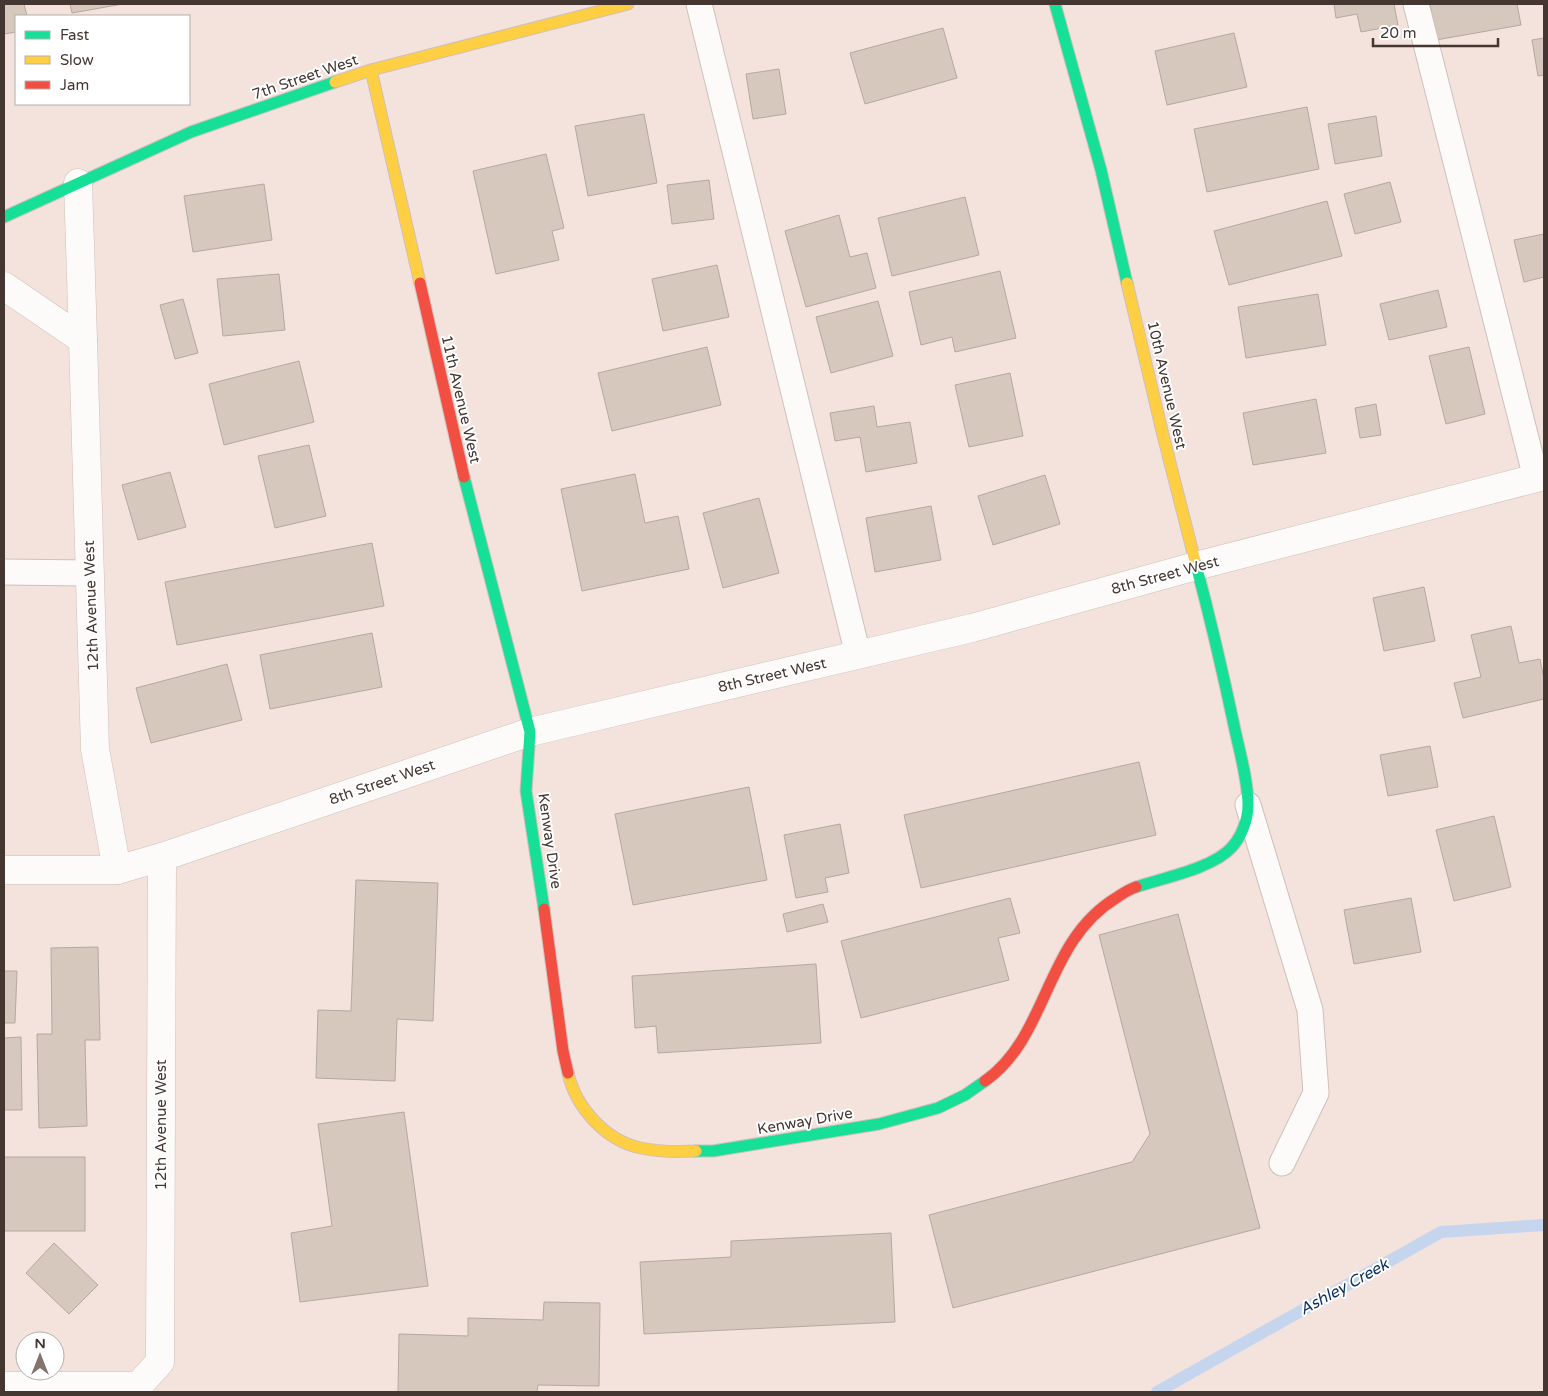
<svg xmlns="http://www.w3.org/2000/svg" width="1548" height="1396" font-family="'Varela Round',sans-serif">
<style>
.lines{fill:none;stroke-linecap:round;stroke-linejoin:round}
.stream{stroke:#c6d5ee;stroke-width:12}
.building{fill:#d6c8bd;stroke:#b4a8a1}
.lane-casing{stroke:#cec0ba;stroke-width:27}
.street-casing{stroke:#cec0ba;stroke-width:29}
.fast-casing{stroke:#cec0ba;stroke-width:13}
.slow-casing{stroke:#cec0ba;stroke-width:13}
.jam-casing{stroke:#cec0ba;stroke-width:13}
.lane{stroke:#fdfbfa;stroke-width:25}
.street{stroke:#fdfbfa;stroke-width:28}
.fast{stroke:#16e098;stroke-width:11}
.slow{stroke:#ffcf43;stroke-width:11}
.jam{stroke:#f24e42;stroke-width:11}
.labels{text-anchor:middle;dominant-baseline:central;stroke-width:4;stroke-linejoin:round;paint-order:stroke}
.street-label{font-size:15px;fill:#443732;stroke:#fff}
.water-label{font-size:16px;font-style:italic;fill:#0b315f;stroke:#fff}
</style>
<rect width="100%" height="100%" fill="#f4e2dc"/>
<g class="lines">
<path class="stream" d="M 1157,1392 L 1441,1232 L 1544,1225"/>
</g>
<g class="building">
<path d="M 4,4 L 24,4 L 27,16 L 16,16 L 16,32 L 4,34 Z"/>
<path d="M 70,4 L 123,4 L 72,13 Z"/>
<path d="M 1334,4 L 1394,4 L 1398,25 L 1361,32 L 1357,14 L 1336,18 Z"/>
<path d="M 1430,4 L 1517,4 L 1521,25 L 1436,40 Z"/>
<path d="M 943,28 L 957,78 L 865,104 L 850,53 Z"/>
<path d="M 1234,33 L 1247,87 L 1167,105 L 1155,51 Z"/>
<path d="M 1544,38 L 1544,75 L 1538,76 L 1532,40 Z"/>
<path d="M 779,69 L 786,114 L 753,119 L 746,74 Z"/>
<path d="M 1307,107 L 1319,169 L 1207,192 L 1194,129 Z"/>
<path d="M 644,114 L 657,183 L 588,196 L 575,126 Z"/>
<path d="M 1376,116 L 1382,156 L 1335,164 L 1328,124 Z"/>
<path d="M 546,154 L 564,228 L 552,231 L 559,260 L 496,274 L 473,171 Z"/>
<path d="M 709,180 L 714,219 L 672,224 L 667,185 Z"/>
<path d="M 1390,182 L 1401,222 L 1355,234 L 1344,194 Z"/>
<path d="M 264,184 L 272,240 L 193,252 L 184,196 Z"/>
<path d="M 965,197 L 979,255 L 892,276 L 878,218 Z"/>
<path d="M 1327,201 L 1342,256 L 1229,285 L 1214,231 Z"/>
<path d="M 839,215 L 850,257 L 867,253 L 876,288 L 806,307 L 785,231 Z"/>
<path d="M 1544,234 L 1544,277 L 1524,282 L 1514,240 Z"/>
<path d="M 717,265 L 729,317 L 663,331 L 652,279 Z"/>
<path d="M 1000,271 L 1016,338 L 955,352 L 952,337 L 921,345 L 909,292 Z"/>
<path d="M 279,274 L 285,330 L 223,336 L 217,279 Z"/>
<path d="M 1438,290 L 1447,327 L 1389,340 L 1380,304 Z"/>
<path d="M 1318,294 L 1326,345 L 1246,358 L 1238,307 Z"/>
<path d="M 183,299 L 198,353 L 175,359 L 160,305 Z"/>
<path d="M 878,301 L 893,356 L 831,373 L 816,317 Z"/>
<path d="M 707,347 L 721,405 L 612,431 L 598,373 Z"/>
<path d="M 1469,347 L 1485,414 L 1446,424 L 1429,356 Z"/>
<path d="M 299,361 L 314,422 L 224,445 L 209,384 Z"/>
<path d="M 1010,373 L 1023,436 L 969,447 L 955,385 Z"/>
<path d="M 1316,399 L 1326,453 L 1253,465 L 1243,413 Z"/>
<path d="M 1376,404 L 1381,435 L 1360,438 L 1355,408 Z"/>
<path d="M 874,406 L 877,427 L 910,422 L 917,463 L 866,472 L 860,437 L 835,441 L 830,413 Z"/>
<path d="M 309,445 L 326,516 L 275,528 L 258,456 Z"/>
<path d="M 170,472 L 186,527 L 138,540 L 122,485 Z"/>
<path d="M 635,474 L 645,523 L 678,516 L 689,569 L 582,591 L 561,489 Z"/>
<path d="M 1045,475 L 1060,524 L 993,545 L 978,496 Z"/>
<path d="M 759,498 L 779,573 L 723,588 L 703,513 Z"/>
<path d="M 931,506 L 941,560 L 875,572 L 866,518 Z"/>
<path d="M 372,543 L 384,606 L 177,645 L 165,582 Z"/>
<path d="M 1424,587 L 1435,641 L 1384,651 L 1373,598 Z"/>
<path d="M 1511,626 L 1519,663 L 1540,659 L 1544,679 L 1544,699 L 1463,718 L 1454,683 L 1481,677 L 1471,635 Z"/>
<path d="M 372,633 L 382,687 L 270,709 L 260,655 Z"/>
<path d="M 227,664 L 242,720 L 151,743 L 136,688 Z"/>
<path d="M 1430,746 L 1438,787 L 1388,796 L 1380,755 Z"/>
<path d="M 1139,762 L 1156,835 L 921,888 L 904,815 Z"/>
<path d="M 749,787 L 767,880 L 633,905 L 615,814 Z"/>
<path d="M 1494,816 L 1511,887 L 1454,901 L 1436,830 Z"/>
<path d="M 840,824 L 849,873 L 825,878 L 828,892 L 796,898 L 784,835 Z"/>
<path d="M 356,880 L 438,883 L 433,1021 L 397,1019 L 395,1081 L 316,1078 L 318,1010 L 351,1011 Z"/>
<path d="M 1010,898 L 1020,933 L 998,938 L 1009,980 L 861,1018 L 841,941 Z"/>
<path d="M 1411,898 L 1421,952 L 1354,964 L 1344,910 Z"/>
<path d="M 823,904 L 828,922 L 787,932 L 783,914 Z"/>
<path d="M 1178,914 L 1260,1228 L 953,1308 L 929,1215 L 1132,1162 L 1150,1134 L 1099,935 Z"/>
<path d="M 98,947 L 100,1040 L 85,1040 L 87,1126 L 39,1128 L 37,1034 L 52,1034 L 51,948 Z"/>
<path d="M 816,964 L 821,1043 L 658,1053 L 656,1026 L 635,1028 L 632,976 Z"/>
<path d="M 4,971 L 17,971 L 15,1023 L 4,1023 Z"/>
<path d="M 21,1037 L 22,1110 L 4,1110 L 4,1038 Z"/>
<path d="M 404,1112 L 428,1286 L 300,1302 L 291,1233 L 332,1226 L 318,1124 Z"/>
<rect x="4" y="1157" width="81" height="74"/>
<path d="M 891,1233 L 895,1322 L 644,1334 L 640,1262 L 731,1257 L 731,1241 Z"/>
<path d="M 54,1243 L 98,1285 L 69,1314 L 26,1273 Z"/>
<path d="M 544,1302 L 600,1303 L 599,1386 L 538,1385 L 537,1392 L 398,1392 L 399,1334 L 468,1336 L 468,1318 L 543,1320 Z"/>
</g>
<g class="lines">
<defs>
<g id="lane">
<path d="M 699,4 L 858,655"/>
<path d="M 1416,4 L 1536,478"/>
<path d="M 4,572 L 90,573"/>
<path d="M 1248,805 L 1310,1010 L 1316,1093 L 1282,1163"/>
</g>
<g id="street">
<path d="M 78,183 L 83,340"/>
<path d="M 4,286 L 83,340 L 95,749 L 117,870"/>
<path d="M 4,870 L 117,870 L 162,857 L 530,732 L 972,628 L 1196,566 L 1544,476"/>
<path d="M 4,1386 L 138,1386 L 160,1362 L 162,857"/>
</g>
<g id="fast">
<path d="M 1055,4 L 1101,170 L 1127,283"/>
<path d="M 4,217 L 191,132 L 335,82"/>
<path d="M 464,477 L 530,732 L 526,791 L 544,909"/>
<path d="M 1136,887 C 1163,878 1214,868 1232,847 C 1242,836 1248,819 1248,805 C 1248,781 1240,753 1235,730 C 1223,673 1210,617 1195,561"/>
<path d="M 696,1151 L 713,1151 L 879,1124 L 938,1108 L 965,1095 L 985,1081"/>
</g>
<g id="slow">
<path d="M 371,70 L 420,283"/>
<path d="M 335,82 L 371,70 L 628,4"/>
<path d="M 1127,283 L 1162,431 L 1195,561"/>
<path d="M 568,1073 C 576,1108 606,1141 641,1148 C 659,1152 677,1152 696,1151"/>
</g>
<g id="jam">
<path d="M 420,283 L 464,477"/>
<path d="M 544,909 L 563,1051 L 568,1073"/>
<path d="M 985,1081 C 1049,1036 1044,942 1116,898 C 1122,894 1129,889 1136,887"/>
</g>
</defs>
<use href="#lane" class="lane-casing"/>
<use href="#street" class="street-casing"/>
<use href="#fast" class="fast-casing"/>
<use href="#slow" class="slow-casing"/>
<use href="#jam" class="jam-casing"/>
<use href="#lane" class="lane"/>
<use href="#street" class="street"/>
<use href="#fast" class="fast"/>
<use href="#slow" class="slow"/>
<use href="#jam" class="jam"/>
</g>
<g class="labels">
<g class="street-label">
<text transform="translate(305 77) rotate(-19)">7th Street West</text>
<text transform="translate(1167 385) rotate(77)">10th Avenue West</text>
<text transform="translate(461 399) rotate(77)">11th Avenue West</text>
<text transform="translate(1165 575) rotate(-15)">8th Street West</text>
<text transform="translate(91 606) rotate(-92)">12th Avenue West</text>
<text transform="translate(772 675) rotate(-13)">8th Street West</text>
<text transform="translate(382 782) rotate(-19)">8th Street West</text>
<text transform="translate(550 841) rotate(82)">Kenway Drive</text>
<text transform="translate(805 1121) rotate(-10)">Kenway Drive</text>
<text transform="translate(161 1125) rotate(-90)">12th Avenue West</text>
</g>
<g class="water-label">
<text transform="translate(1344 1287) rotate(-29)">Ashley Creek</text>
</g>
</g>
<rect width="1548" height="1396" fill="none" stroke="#443732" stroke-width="10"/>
<rect x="15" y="15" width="175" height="90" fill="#ffffff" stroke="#b4afad"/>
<rect x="25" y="31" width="25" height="8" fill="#16e098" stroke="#b4afad"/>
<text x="60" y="40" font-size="15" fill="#443732">Fast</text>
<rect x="25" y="56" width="25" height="8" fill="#ffcf43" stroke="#b4afad"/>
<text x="60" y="65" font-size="15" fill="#443732">Slow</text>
<rect x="25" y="81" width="25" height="8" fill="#f24e42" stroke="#b4afad"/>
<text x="60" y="90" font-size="15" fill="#443732">Jam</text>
<g transform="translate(40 1356)"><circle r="24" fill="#ffffff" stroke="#b4afad"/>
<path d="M0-4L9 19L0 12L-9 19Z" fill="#82736e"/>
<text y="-8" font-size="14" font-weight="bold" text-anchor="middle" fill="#443732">N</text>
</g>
<path d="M1373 38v8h125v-8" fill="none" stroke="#443732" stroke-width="2.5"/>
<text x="1380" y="38" font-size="15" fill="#443732" stroke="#ffffff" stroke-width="4" paint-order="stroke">20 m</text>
</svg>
